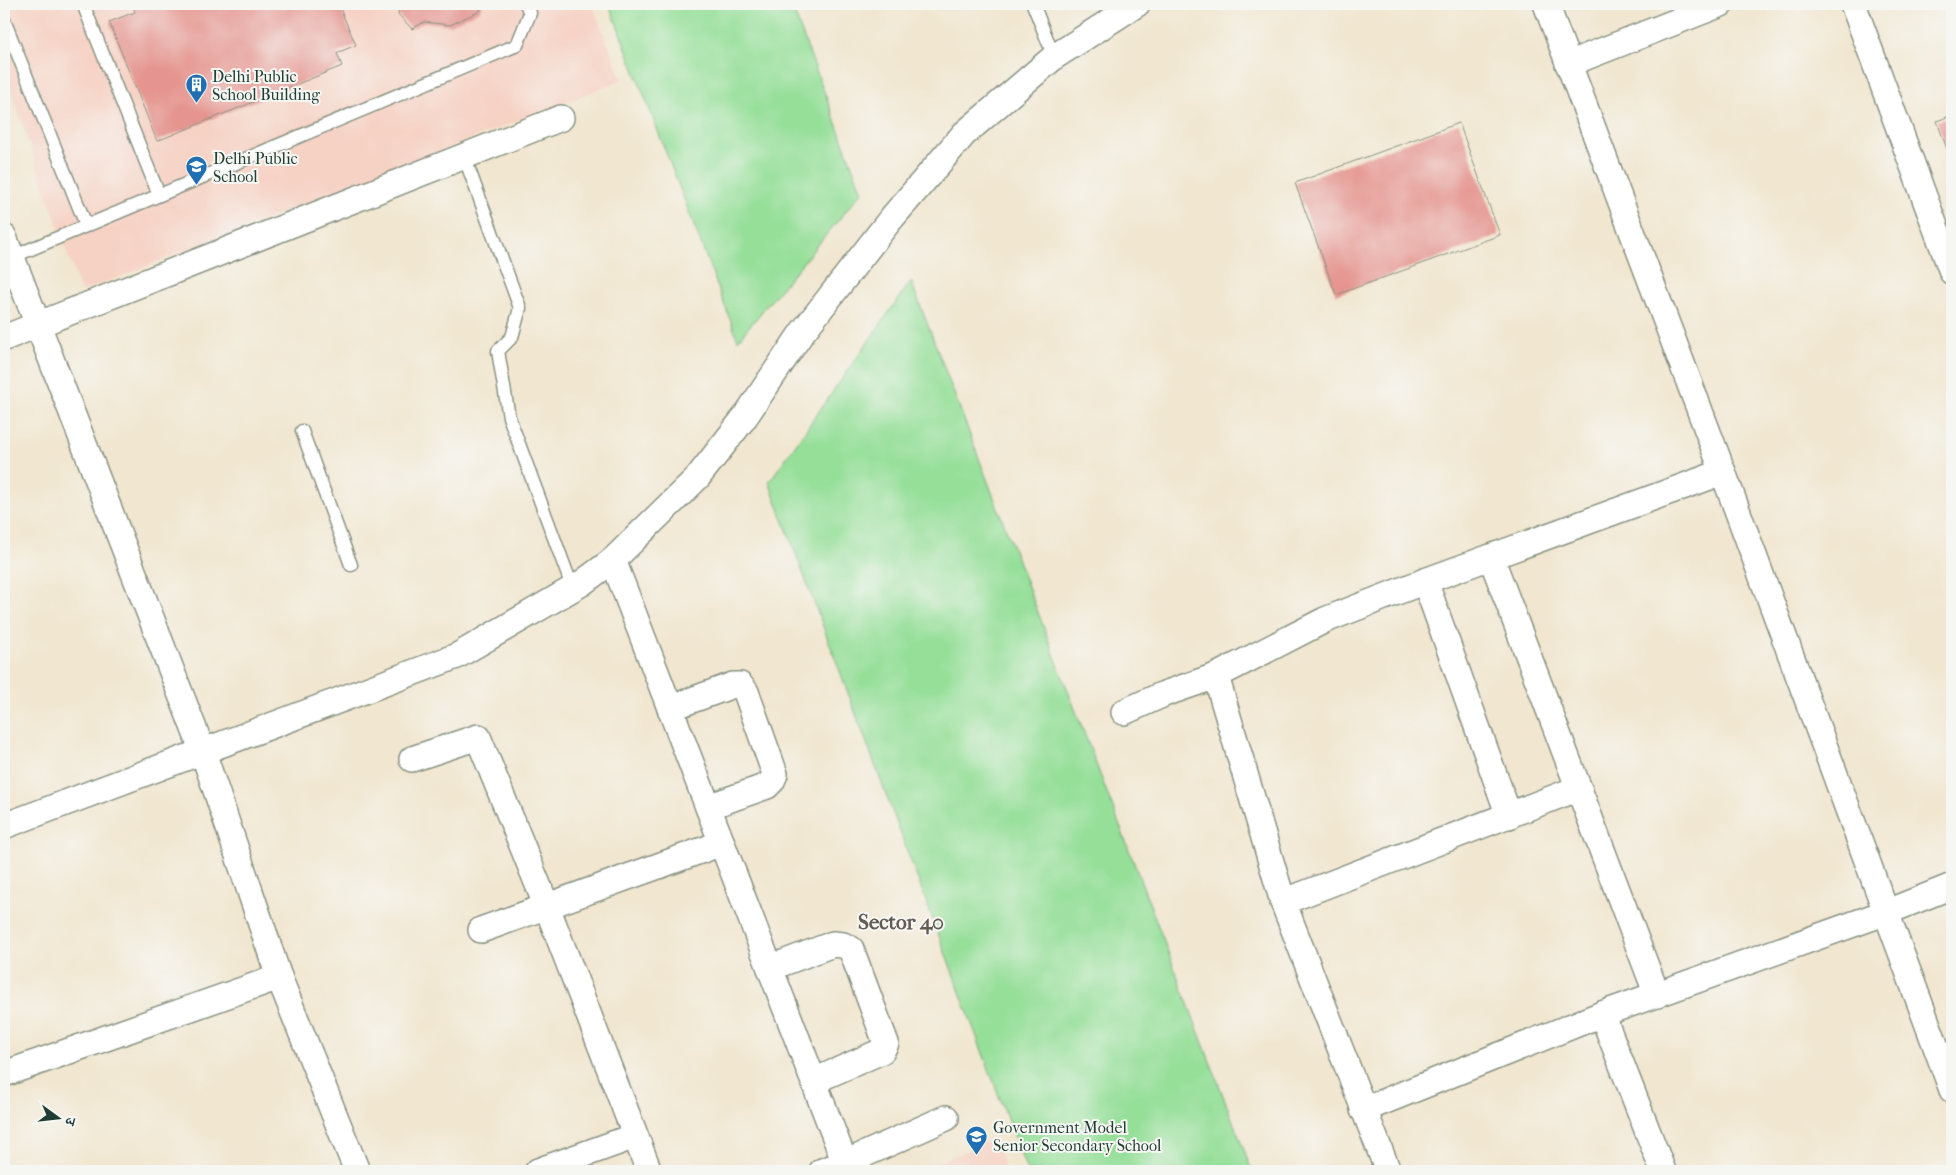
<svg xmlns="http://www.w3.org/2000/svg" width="1956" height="1175" font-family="'IM FELL French Canon','Noto Serif Devanagari',serif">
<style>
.built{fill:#f6d2c4}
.green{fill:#95df99;stroke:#5a8e66}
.building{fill:#e5948f}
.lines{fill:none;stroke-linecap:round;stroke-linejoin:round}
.lane-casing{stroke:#889282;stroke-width:15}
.street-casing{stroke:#889282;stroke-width:28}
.lane{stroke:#fff;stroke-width:12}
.street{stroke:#fff;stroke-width:25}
.labels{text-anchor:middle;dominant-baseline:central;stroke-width:4;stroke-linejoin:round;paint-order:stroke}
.poi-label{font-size:16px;fill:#1f3d34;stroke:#f6f6f2;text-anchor:start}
.district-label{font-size:21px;font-weight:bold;fill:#645b54;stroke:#f6f6f2}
</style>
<rect width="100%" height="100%" fill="#f6f6f2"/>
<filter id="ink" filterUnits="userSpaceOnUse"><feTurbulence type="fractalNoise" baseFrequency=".02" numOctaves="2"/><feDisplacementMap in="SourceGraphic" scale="10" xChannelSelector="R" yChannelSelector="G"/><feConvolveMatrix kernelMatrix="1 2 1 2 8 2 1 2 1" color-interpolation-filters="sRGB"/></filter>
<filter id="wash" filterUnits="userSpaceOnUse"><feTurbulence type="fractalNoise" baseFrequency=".0096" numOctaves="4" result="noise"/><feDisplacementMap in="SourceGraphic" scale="20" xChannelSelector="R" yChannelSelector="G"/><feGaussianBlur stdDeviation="1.12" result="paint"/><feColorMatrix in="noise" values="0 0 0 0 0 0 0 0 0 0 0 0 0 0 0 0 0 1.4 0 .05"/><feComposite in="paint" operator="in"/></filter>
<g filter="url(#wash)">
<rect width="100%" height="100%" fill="#f1e6cf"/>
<g class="built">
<path d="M 4,4 L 592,4 L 622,80 L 81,292 L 4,72 Z"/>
<path d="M 994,1139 L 1006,1171 L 917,1171 Z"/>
</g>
<g class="green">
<path d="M 609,4 L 791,4 L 862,192 L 738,340 Z"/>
<path d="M 911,281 L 1252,1171 L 1027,1171 L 769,482 Z"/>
</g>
<g id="blocks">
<g class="building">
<path d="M 132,4 L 344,4 L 341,11 L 356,45 L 337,53 L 342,66 L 157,141 L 109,22 L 135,12 Z"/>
<path d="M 400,4 L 482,4 L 480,11 L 450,25 L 424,22 L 412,29 L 398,14 Z"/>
<path d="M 1952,115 L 1952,163 L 1937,121 Z"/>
<path d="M 1459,123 L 1500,235 L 1336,295 L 1295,183 Z"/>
</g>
</g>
</g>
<g filter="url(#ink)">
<use href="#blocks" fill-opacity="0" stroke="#889282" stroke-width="1"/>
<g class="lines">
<defs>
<g id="lane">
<path d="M 83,4 L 159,195"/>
<path d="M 1033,4 L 1054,57"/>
<path d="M 4,20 L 86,225"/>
<path d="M 464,156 L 520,308 L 512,337 L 498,351 L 509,417 L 573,589"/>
<path d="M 12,257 L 517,45 L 530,13 L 526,4"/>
<path d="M 302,431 L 351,565"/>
</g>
<g id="street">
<path d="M 1546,4 L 1723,472 L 1952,1090"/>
<path d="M 1853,4 L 1952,272"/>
<path d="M 1568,64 L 1721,4"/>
<path d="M 4,237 L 203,752 L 279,977 L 357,1171"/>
<path d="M 4,338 L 561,118"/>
<path d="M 1491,557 L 1657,995"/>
<path d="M 613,560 L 845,1163"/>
<path d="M 1425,581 L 1509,816"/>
<path d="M 1216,676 L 1283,902 L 1388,1171"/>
<path d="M 670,708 L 733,685 L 740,685 L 746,692 L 775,774 L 772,781 L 767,786 L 708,807"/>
<path d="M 1124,712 L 1164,694 L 1216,676 L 1325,620 L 1425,581 L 1723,472"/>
<path d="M 412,759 L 478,737 L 547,907 L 649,1171"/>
<path d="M 4,826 L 457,656 L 582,583 L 613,560 L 698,477 L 745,417 L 801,334 L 890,220 L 964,134 L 1054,57 L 1137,4"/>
<path d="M 1283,902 L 1579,788"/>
<path d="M 481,930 L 722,843"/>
<path d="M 770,968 L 833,944 L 843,945 L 851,949 L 886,1043 L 882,1051 L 814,1081"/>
<path d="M 1602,1014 L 1663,1171"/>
<path d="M 4,1074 L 279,977"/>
<path d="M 1363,1110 L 1602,1014 L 1887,912 L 1952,886"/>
<path d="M 538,1171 L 635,1136"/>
<path d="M 822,1171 L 845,1163 L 946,1118"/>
</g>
</defs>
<use href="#lane" class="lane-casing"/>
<use href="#street" class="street-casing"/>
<use href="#lane" class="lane"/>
<use href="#street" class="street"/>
</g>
</g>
<defs>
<symbol id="building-pin" viewBox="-11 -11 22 30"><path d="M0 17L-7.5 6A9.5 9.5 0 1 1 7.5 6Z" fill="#1f6fb2" stroke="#f6f6f2"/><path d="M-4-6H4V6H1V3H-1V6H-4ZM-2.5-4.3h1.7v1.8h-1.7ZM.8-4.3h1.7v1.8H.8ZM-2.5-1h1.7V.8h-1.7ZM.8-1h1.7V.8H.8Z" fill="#fff"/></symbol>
<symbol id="school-pin" viewBox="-11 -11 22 30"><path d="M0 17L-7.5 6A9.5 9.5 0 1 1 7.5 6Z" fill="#1f6fb2" stroke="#f6f6f2"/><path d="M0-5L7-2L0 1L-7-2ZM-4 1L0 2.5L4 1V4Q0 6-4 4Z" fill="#fff"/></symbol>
</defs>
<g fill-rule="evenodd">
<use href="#building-pin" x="184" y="72" width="25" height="34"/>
<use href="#school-pin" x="184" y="154" width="25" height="34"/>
<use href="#school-pin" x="964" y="1124" width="25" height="34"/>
</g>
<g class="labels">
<g class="poi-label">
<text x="212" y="76">Delhi Public<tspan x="212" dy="18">School Building</tspan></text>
<text x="213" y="158">Delhi Public<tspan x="213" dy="18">School</tspan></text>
<text x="993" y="1127">Government Model<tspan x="993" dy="18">Senior Secondary School</tspan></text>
</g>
<g class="district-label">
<text x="901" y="922">Sector 40</text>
</g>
</g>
<rect width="1956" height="1175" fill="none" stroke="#f6f6f2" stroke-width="20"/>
<g transform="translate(58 1118) rotate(105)" stroke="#f6f6f2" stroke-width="4" paint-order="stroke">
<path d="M0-4L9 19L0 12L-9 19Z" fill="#1f3d34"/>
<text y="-8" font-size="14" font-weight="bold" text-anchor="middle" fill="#1f3d34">उ</text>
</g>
</svg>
